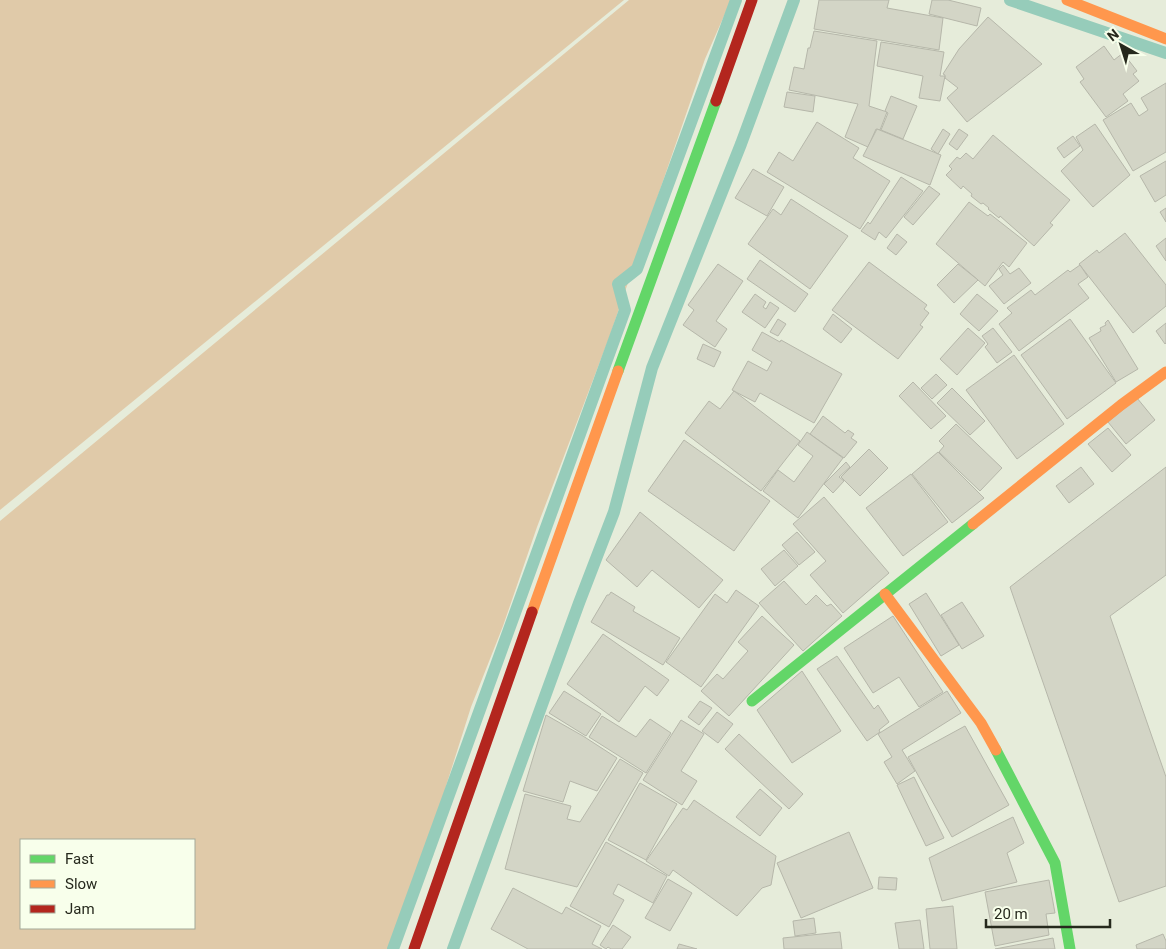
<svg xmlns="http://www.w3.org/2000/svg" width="1166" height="949" font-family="Roboto,sans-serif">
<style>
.forest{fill:#e0caa9;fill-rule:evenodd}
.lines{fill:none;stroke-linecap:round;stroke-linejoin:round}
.stream{stroke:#96ccba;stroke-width:12}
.building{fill:#d3d5c6;stroke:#b6b7aa}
.fast{stroke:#63d668;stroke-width:11}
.slow{stroke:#ff974d;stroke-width:11}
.jam{stroke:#b3261e;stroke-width:11}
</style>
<rect width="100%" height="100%" fill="#e6ecda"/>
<g class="forest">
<path d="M 0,0 L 624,0 L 0,510 Z"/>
<path d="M 629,0 L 731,0 L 705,59 L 609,338 L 537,527 L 503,626 L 471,707 L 446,786 L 433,856 L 404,907 L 392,949 L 0,949 L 0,521 ZM 21,840 L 194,840 L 194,928 L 21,928 Z"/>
</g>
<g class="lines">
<g class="stream">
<path d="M 1010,0 L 1166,53"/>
<path d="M 393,949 L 625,310 L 618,284 L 637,269 L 736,0"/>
<path d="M 453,949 L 579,603 L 614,512 L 652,368 L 741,144 L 794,0"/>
</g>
</g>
<g class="building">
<path d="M 819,0 L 889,0 L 887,8 L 943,18 L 939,50 L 814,29 Z"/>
<path d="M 932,0 L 948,0 L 981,8 L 977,26 L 929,14 Z"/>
<path d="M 988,17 L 1042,64 L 967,122 L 947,98 L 958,88 L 945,78 L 945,75 L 943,74 L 959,49 Z"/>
<path d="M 814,31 L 877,41 L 869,106 L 887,112 L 880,130 L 876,129 L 868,147 L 845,137 L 858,104 L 789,90 L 794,67 L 804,69 L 808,48 L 810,48 Z"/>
<path d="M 881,42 L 944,52 L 940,76 L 945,76 L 940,101 L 919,98 L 923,76 L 877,66 Z"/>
<path d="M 1104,46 L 1114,60 L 1123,53 L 1137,71 L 1133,74 L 1139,81 L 1123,94 L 1128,101 L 1106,117 L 1080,82 L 1084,79 L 1076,67 Z"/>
<path d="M 1166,83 L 1166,152 L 1133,171 L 1103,120 L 1131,103 L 1139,116 L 1148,110 L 1141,98 Z"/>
<path d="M 787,92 L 815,96 L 813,112 L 784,107 Z"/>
<path d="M 891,96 L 917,106 L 903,139 L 881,130 L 888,113 L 885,111 Z"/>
<path d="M 817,122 L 859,148 L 853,158 L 890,181 L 860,229 L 767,172 L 779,152 L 793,161 Z"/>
<path d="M 1095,124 L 1130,175 L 1093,207 L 1061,171 L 1083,150 L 1076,137 Z"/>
<path d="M 877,129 L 941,155 L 930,185 L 863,156 Z"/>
<path d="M 943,129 L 950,134 L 938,154 L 931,149 Z"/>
<path d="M 959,129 L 968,135 L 957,150 L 949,144 Z"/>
<path d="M 993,135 L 1070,200 L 1050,223 L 1053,225 L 1034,246 L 1000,216 L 999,218 L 988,209 L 989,208 L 983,203 L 981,204 L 971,196 L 972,194 L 963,186 L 961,189 L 946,175 L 952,169 L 949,166 L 957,157 L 960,159 L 966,153 L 973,159 Z"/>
<path d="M 1073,136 L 1080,146 L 1064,158 L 1057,148 Z"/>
<path d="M 1166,161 L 1166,195 L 1155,202 L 1140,176 Z"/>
<path d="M 753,169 L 784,187 L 767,216 L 735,198 Z"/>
<path d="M 901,177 L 923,191 L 886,238 L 879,232 L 875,240 L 861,231 L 868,222 L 870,224 Z"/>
<path d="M 929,186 L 940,194 L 913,225 L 904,217 Z"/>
<path d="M 791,199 L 848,236 L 810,289 L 748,244 L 773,209 L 781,215 Z"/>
<path d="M 969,202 L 988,216 L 990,214 L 1027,243 L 1009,267 L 1003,262 L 985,286 L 936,244 Z"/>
<path d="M 1166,208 L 1166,222 L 1160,212 Z"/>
<path d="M 1125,233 L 1166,285 L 1166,306 L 1133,333 L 1079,264 L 1097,250 L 1099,253 Z"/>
<path d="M 897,234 L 907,242 L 896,255 L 887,248 Z"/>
<path d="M 1166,238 L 1166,261 L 1156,246 Z"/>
<path d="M 760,260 L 808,294 L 795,312 L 747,279 Z"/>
<path d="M 869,262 L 927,305 L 924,309 L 929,313 L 920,325 L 923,327 L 898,359 L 832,310 Z"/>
<path d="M 718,264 L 743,281 L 716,321 L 727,329 L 715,347 L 683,325 L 694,310 L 688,305 Z"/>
<path d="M 958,264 L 978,280 L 954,303 L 937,285 Z"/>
<path d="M 1003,265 L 1010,274 L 1019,268 L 1031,283 L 1004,304 L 989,286 L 1003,275 L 999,269 Z"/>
<path d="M 1080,265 L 1088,277 L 1078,284 L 1089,298 L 1019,351 L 999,324 L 1012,313 L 1007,308 L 1031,290 L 1035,295 L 1068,270 L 1070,272 Z"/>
<path d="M 755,294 L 766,302 L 763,307 L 766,309 L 770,302 L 779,308 L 765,328 L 742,312 Z"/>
<path d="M 977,294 L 998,311 L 979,331 L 960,314 Z"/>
<path d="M 833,314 L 852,329 L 841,343 L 823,329 Z"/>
<path d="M 778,319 L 786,324 L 778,336 L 770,332 Z"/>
<path d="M 1070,319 L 1116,383 L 1067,419 L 1021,355 Z"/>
<path d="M 1108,320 L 1138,369 L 1116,382 L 1089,338 L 1101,331 L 1100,328 L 1106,325 L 1105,323 Z"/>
<path d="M 1166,323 L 1166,343 L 1165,344 L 1156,331 Z"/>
<path d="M 968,328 L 985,343 L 957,375 L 940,359 Z"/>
<path d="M 993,328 L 1012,352 L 997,363 L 985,347 L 988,344 L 982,336 Z"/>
<path d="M 762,332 L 780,342 L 781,340 L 842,374 L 814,423 L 760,393 L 755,402 L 732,390 L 748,361 L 767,371 L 772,362 L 752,350 Z"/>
<path d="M 703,344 L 721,352 L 714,367 L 697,359 Z"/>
<path d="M 1014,355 L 1064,424 L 1017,459 L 966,390 Z"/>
<path d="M 936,374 L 947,385 L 932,399 L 921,388 Z"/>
<path d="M 913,382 L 946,416 L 931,429 L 899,396 Z"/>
<path d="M 952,388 L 985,421 L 970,435 L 937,403 Z"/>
<path d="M 734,391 L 800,441 L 761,491 L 685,433 L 709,401 L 720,409 Z"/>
<path d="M 1137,398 L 1155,420 L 1126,444 L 1108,422 Z"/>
<path d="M 823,416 L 845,433 L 848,430 L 854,434 L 851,438 L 857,442 L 844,458 L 810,434 Z"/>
<path d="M 956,424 L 1002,468 L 980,491 L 939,452 L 944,446 L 939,441 Z"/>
<path d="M 1108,428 L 1131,455 L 1112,472 L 1088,444 Z"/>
<path d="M 807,432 L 843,458 L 798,518 L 763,491 L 778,470 L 794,482 L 813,456 L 798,445 Z"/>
<path d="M 684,440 L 770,501 L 734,551 L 648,491 Z"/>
<path d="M 869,449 L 888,468 L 860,496 L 841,477 Z"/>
<path d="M 938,452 L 984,498 L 952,523 L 912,474 Z"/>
<path d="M 846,462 L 850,467 L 839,477 L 844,481 L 833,493 L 824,484 Z"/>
<path d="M 1081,467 L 1094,484 L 1069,503 L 1056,486 Z"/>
<path d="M 1166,467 L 1166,575 L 1110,616 L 1166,777 L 1166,886 L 1119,902 L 1010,587 Z"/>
<path d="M 911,474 L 948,522 L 903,556 L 866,508 Z"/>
<path d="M 824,497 L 889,573 L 843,613 L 810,575 L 826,561 L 793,524 Z"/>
<path d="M 640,512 L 723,580 L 699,608 L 652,570 L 637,587 L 606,560 Z"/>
<path d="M 797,532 L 815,552 L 799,565 L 782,545 Z"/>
<path d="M 784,550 L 798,566 L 775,586 L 761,569 Z"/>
<path d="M 784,581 L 806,605 L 816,595 L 827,606 L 831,604 L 842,616 L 803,651 L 759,603 Z"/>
<path d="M 736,590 L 759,606 L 701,687 L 666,662 L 715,594 L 727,603 Z"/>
<path d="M 611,592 L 635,607 L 633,611 L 680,638 L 663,665 L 591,622 L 607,595 L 609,595 Z"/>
<path d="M 926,593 L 959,645 L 941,656 L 909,604 Z"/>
<path d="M 962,602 L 984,636 L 962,649 L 941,615 Z"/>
<path d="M 762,616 L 794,645 L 729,716 L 701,691 L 717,674 L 723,679 L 748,651 L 738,642 Z"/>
<path d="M 893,616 L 943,692 L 919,707 L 899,677 L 873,693 L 844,648 Z"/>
<path d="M 603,634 L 669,680 L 657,696 L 645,686 L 619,722 L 567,684 Z"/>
<path d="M 837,656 L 874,709 L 878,705 L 889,722 L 879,730 L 880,732 L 867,741 L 817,669 Z"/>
<path d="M 802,671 L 841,731 L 792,763 L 757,710 Z"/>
<path d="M 564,691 L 601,714 L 586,736 L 549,713 Z"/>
<path d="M 947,691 L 961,713 L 902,750 L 915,771 L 897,784 L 884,762 L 892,757 L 878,734 Z"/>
<path d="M 700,701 L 712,708 L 699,725 L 688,717 Z"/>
<path d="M 717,712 L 733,724 L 718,743 L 702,731 Z"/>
<path d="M 546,715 L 583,736 L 617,758 L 597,791 L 570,781 L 563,802 L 523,791 Z"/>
<path d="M 602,716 L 636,737 L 650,719 L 671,733 L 646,773 L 589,737 Z"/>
<path d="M 681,720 L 704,734 L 681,771 L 697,781 L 682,805 L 643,780 Z"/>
<path d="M 965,726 L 1009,805 L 952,837 L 908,757 Z"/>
<path d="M 739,734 L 803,794 L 789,809 L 725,749 Z"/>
<path d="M 620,759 L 643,773 L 577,887 L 505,869 L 525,794 L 571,806 L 567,819 L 580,822 Z"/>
<path d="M 914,777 L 944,838 L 926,846 L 897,785 Z"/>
<path d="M 640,783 L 677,804 L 646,860 L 608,840 Z"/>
<path d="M 760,789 L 782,808 L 760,836 L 736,817 Z"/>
<path d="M 694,800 L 776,856 L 771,885 L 762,888 L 737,916 L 673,870 L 669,876 L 646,861 L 683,808 L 687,810 Z"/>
<path d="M 1013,817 L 1024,843 L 1007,853 L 1017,882 L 942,901 L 929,858 Z"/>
<path d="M 849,832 L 873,888 L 801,918 L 777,863 Z"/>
<path d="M 606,842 L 667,876 L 653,903 L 618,884 L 613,894 L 624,900 L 609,927 L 570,906 Z"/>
<path d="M 879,877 L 897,878 L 896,890 L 878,889 Z"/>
<path d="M 668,879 L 692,893 L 670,931 L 645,918 Z"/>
<path d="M 1049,880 L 1055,913 L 1046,914 L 1049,935 L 995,946 L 985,892 Z"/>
<path d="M 513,888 L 562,914 L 566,907 L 601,926 L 592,944 L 602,949 L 528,949 L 491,929 Z"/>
<path d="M 953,906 L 957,949 L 930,949 L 926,909 Z"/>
<path d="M 814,918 L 816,933 L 795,936 L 793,921 Z"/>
<path d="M 920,920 L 924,949 L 899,949 L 895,923 Z"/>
<path d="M 613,925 L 631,937 L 622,949 L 611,949 L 608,947 L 606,949 L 600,945 Z"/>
<path d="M 840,932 L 842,949 L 784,949 L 783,938 Z"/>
<path d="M 1163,934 L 1166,941 L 1166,949 L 1137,949 L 1136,945 Z"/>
<path d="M 1053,938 L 1055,949 L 995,949 Z"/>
<path d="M 679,944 L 697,949 L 677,949 Z"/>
</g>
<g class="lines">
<g class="fast">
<path d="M 618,371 L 716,101"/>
<path d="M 752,701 L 973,524"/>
<path d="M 996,750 L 1055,863 L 1070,949"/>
</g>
<g class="slow">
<path d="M 1067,0 L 1166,39"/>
<path d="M 973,524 L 1121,405 L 1166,372"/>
<path d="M 885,594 L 981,723 L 996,750"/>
<path d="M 532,612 L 618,371"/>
</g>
<g class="jam">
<path d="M 716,101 L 752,0"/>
<path d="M 414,949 L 532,612"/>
</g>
</g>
<rect x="20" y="839" width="175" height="90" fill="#f8ffeb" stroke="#a4a999"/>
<rect x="30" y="855" width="25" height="8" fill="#63d668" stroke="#a4a999"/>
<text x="65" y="864" font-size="15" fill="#26291d">Fast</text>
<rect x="30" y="880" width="25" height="8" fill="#ff974d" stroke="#a4a999"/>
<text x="65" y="889" font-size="15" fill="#26291d">Slow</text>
<rect x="30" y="905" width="25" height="8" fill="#b3261e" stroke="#a4a999"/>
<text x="65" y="914" font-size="15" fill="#26291d">Jam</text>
<g transform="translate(1121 45) rotate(321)" stroke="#f8ffeb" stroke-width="4" paint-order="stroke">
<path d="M0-4L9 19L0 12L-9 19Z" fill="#26291d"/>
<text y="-8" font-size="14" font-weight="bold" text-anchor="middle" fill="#26291d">N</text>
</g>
<path d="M986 919v8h124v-8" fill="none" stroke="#26291d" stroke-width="2.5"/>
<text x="994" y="919" font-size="15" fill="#26291d" stroke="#f8ffeb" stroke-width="4" paint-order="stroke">20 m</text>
</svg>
